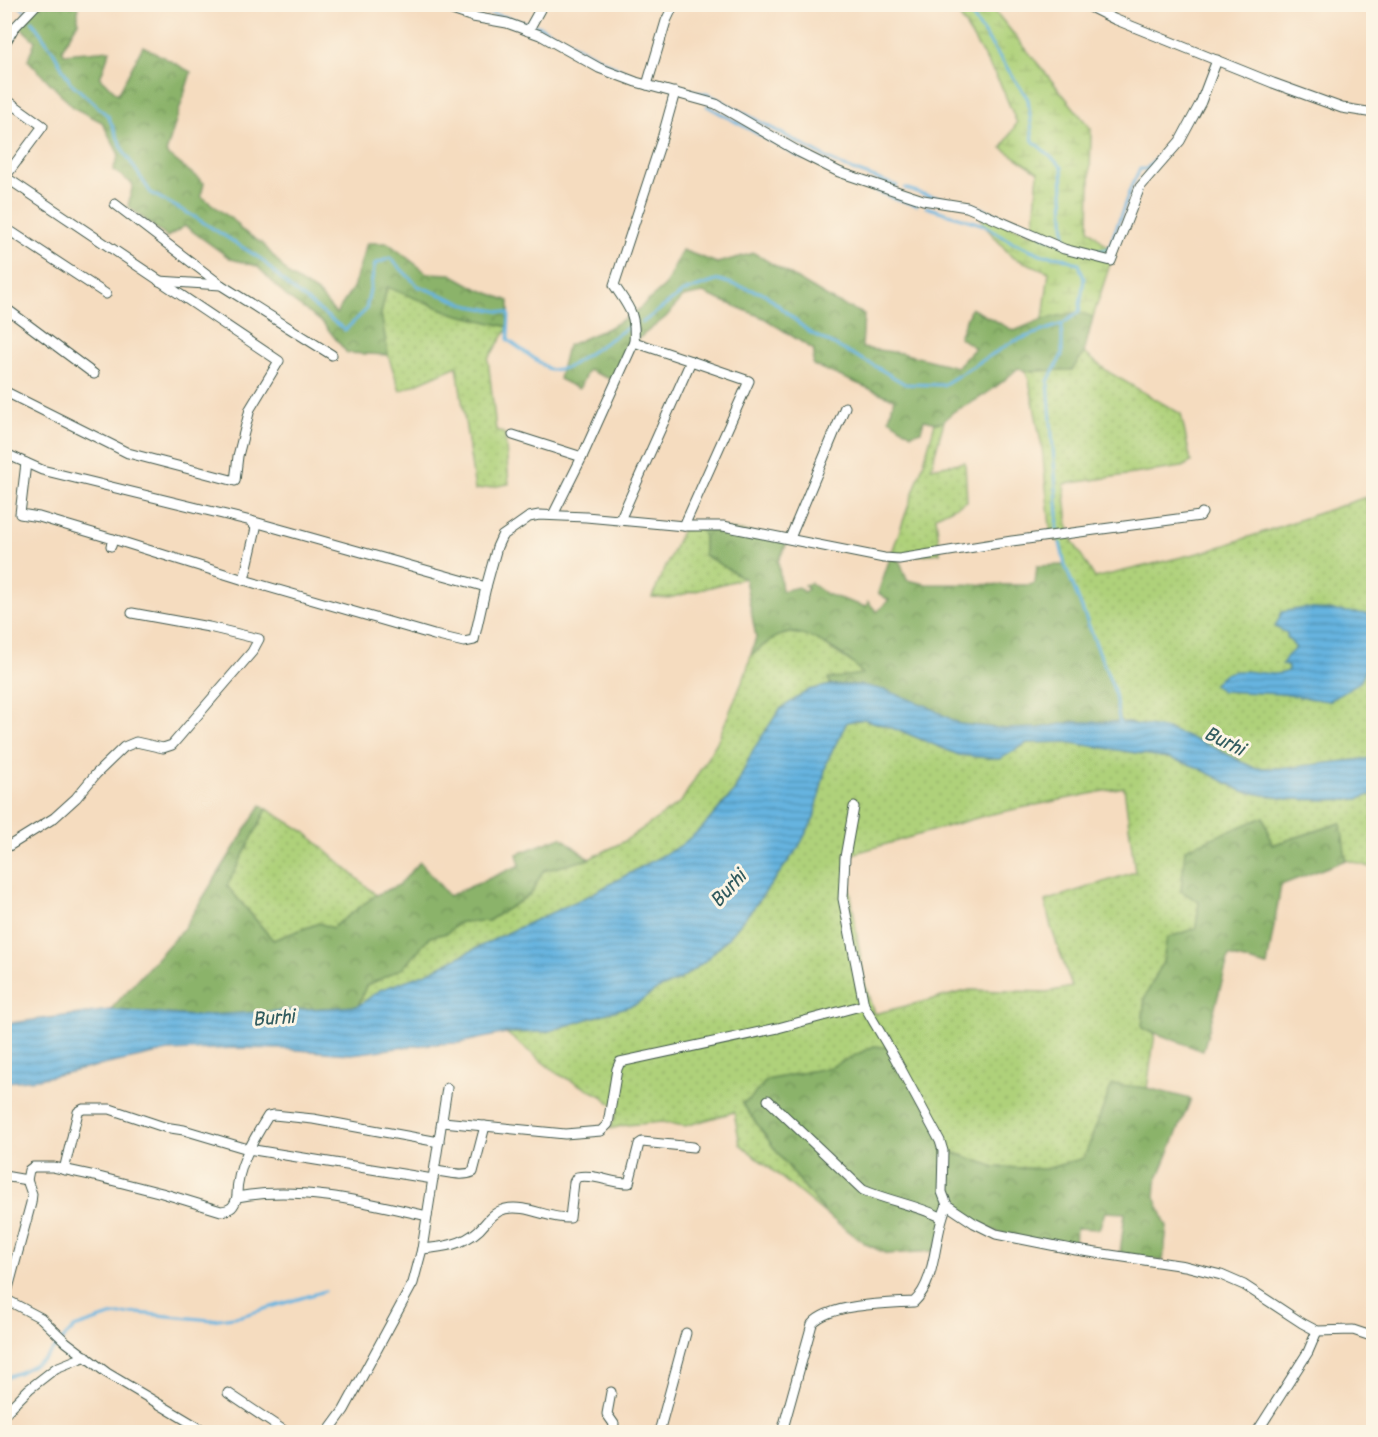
<svg xmlns="http://www.w3.org/2000/svg" width="1378" height="1437" font-family="Pangolin,sans-serif">
<style>
.grass{fill:url(#grass-dots);stroke:#678757;stroke-width:1.5;fill-rule:evenodd}
.forest{fill:url(#forest-crowns);stroke:#55784f;stroke-width:1.5}
.wetland{fill:url(#wetland-marsh);stroke:#678757;stroke-width:1.5}
.water{fill:url(#water-rules);stroke:#42788a;stroke-width:1.5}
.lines{fill:none;stroke-linecap:round;stroke-linejoin:round}
.stream{stroke:#66b4e0;stroke-width:3}
.minor-casing{stroke:#3f5549;stroke-width:11}
.minor{stroke:#fff;stroke-width:9}
.labels{text-anchor:middle;dominant-baseline:central;stroke-width:6;stroke-linejoin:round;paint-order:stroke}
.water-label{font-size:20px;font-style:italic;fill:#315b5f;stroke:#fcf5e5}
</style>
<defs>
<pattern id="grass-dots" width="8" height="8" patternUnits="userSpaceOnUse" patternTransform="scale(1.5)"><rect width="8" height="8" fill="#afd17a"/><path d="M2 2h.1M6 6h.1" fill="none" stroke="#96b46a" stroke-width="1.8" stroke-linecap="round"/></pattern>
<pattern id="forest-crowns" width="20" height="18" patternUnits="userSpaceOnUse" patternTransform="scale(1.5)"><rect width="20" height="18" fill="#8bb36a"/><path d="M2 6a3 3 0 1 1 6 0M12 15a3 3 0 1 1 6 0" fill="none" stroke="#719358"/></pattern>
<pattern id="wetland-marsh" width="20" height="14" patternUnits="userSpaceOnUse" patternTransform="scale(1.5)"><rect width="20" height="14" fill="#afd17a"/><path d="M1 5h8M5 5V1M11 12h8M15 12V8" fill="none" stroke="#96b46a"/></pattern>
<pattern id="water-rules" width="6" height="5" patternUnits="userSpaceOnUse" patternTransform="scale(1.5)"><rect width="6" height="5" fill="#66b4e0"/><path d="M0 2.5h6" fill="none" stroke="#5394b6"/></pattern>
</defs>
<rect width="100%" height="100%" fill="#fcf5e5"/>
<filter id="ink" filterUnits="userSpaceOnUse"><feTurbulence type="fractalNoise" baseFrequency=".0167" numOctaves="2"/><feDisplacementMap in="SourceGraphic" scale="12" xChannelSelector="R" yChannelSelector="G"/><feConvolveMatrix kernelMatrix="1 2 1 2 8 2 1 2 1" color-interpolation-filters="sRGB"/></filter>
<filter id="wash" filterUnits="userSpaceOnUse"><feTurbulence type="fractalNoise" baseFrequency=".008" numOctaves="4" result="noise"/><feDisplacementMap in="SourceGraphic" scale="24" xChannelSelector="R" yChannelSelector="G"/><feGaussianBlur stdDeviation="1.35" result="paint"/><feColorMatrix in="noise" values="0 0 0 0 0 0 0 0 0 0 0 0 0 0 0 0 0 1.4 0 .05"/><feComposite in="paint" operator="in"/></filter>
<g filter="url(#wash)">
<rect width="100%" height="100%" fill="#f5dcbf"/>
<g class="grass">
<path d="M 387,287 L 455,314 L 509,327 L 488,359 L 496,430 L 505,434 L 509,484 L 475,490 L 457,366 L 400,391 L 388,355 L 381,314 Z"/>
<path d="M 1084,353 L 1110,373 L 1181,414 L 1191,462 L 1182,467 L 1064,484 L 1069,535 L 1095,578 L 1211,550 L 1366,497 L 1374,536 L 1373,758 L 1285,768 L 1254,768 L 1211,746 L 1167,729 L 1121,722 L 1114,690 L 1065,565 L 1060,543 L 1051,536 L 1042,448 L 1029,380 L 1025,371 L 1072,370 Z"/>
<path d="M 944,421 L 931,468 L 965,462 L 967,501 L 936,516 L 940,553 L 890,558 L 924,462 L 935,423 Z"/>
<path d="M 698,525 L 704,536 L 704,555 L 745,578 L 669,598 L 652,597 L 684,526 Z"/>
<path d="M 790,633 L 813,637 L 857,666 L 862,675 L 829,679 L 831,685 L 809,690 L 753,750 L 734,791 L 702,828 L 680,846 L 588,896 L 501,936 L 427,973 L 380,990 L 358,1006 L 366,986 L 403,968 L 430,937 L 447,933 L 460,922 L 488,921 L 531,894 L 543,871 L 589,859 L 623,842 L 681,802 L 717,742 L 746,673 L 751,655 L 775,637 Z"/>
<path d="M 864,719 L 901,731 L 959,755 L 1000,759 L 1027,743 L 1066,742 L 1169,758 L 1197,767 L 1242,791 L 1288,799 L 1358,799 L 1373,794 L 1373,868 L 1346,860 L 1340,823 L 1272,845 L 1264,817 L 1199,902 L 1196,928 L 1167,938 L 1163,962 L 1145,997 L 1142,1028 L 1155,1034 L 1147,1088 L 1112,1085 L 1084,1158 L 1046,1169 L 995,1167 L 947,1150 L 931,1113 L 893,1048 L 874,1046 L 831,1067 L 767,1080 L 750,1099 L 742,1103 L 779,1155 L 827,1215 L 740,1144 L 734,1112 L 685,1126 L 662,1122 L 626,1125 L 610,1129 L 618,1110 L 602,1096 L 558,1074 L 506,1033 L 546,1032 L 636,1004 L 658,989 L 679,980 L 704,962 L 727,939 L 754,907 L 798,848 L 814,818 L 827,761 L 847,722 ZM 1124,787 L 1135,872 L 1045,901 L 1051,927 L 1072,987 L 1047,992 L 970,990 L 874,1014 L 864,982 L 845,856 L 987,815 Z"/>
<path d="M 267,809 L 305,832 L 376,895 L 332,928 L 319,923 L 273,940 L 227,886 Z"/>
</g>
<g class="forest">
<path d="M 37,5 L 78,5 L 78,22 L 62,49 L 64,54 L 110,50 L 100,78 L 118,94 L 143,46 L 191,72 L 166,153 L 204,183 L 201,196 L 238,224 L 240,229 L 263,244 L 290,276 L 319,294 L 336,314 L 353,288 L 367,243 L 388,243 L 427,273 L 451,274 L 476,288 L 509,301 L 509,327 L 455,314 L 387,287 L 381,314 L 388,355 L 347,353 L 323,323 L 287,297 L 257,266 L 231,259 L 185,226 L 167,237 L 128,206 L 133,184 L 113,170 L 119,155 L 102,122 L 74,108 L 28,60 L 35,41 L 17,24 Z"/>
<path d="M 682,250 L 717,263 L 754,253 L 834,301 L 864,314 L 862,348 L 901,353 L 957,367 L 975,348 L 959,337 L 971,308 L 1014,331 L 1043,319 L 1079,312 L 1093,317 L 1084,353 L 1072,370 L 1025,371 L 1018,368 C 999,386 980,400 956,410 C 951,412 948,419 942,422 C 936,424 930,421 924,420 L 921,431 L 911,434 L 889,419 L 894,399 L 813,365 L 814,350 L 764,318 L 703,293 L 683,297 L 666,317 L 634,342 L 615,381 L 588,370 L 579,389 L 559,379 L 567,346 L 608,328 L 633,314 L 665,286 Z"/>
<path d="M 698,525 L 790,538 L 778,561 L 782,591 L 798,587 L 804,592 L 808,589 L 804,585 L 811,583 L 826,594 L 866,607 L 868,602 L 877,612 L 889,600 L 878,593 L 890,558 L 899,559 L 907,580 L 926,584 L 1029,585 L 1035,583 L 1037,566 L 1065,565 L 1114,690 L 1121,722 L 1073,722 L 1039,728 L 1006,729 L 959,724 L 927,706 L 862,685 L 831,685 L 828,679 L 862,674 C 851,657 810,631 789,633 C 775,635 762,647 751,655 L 756,637 L 745,579 L 704,555 L 704,536 Z"/>
<path d="M 261,805 L 267,809 L 227,886 L 273,940 L 319,923 L 332,928 L 376,895 L 399,885 L 420,862 L 449,896 L 520,865 L 517,854 L 561,837 L 589,859 L 543,871 L 531,894 L 488,921 L 460,922 L 447,933 L 430,937 L 403,968 L 366,986 L 358,1006 L 194,1016 L 110,1010 L 184,928 Z"/>
<path d="M 1264,817 L 1272,845 L 1341,823 L 1346,860 L 1281,885 L 1267,966 L 1229,956 L 1203,1051 L 1142,1028 L 1145,997 L 1163,962 L 1167,938 L 1196,928 L 1199,902 L 1181,891 L 1185,849 Z"/>
<path d="M 874,1046 L 893,1048 L 939,1129 L 946,1150 L 995,1167 L 1046,1169 L 1084,1158 L 1112,1084 L 1147,1088 L 1191,1099 L 1156,1183 L 1155,1197 L 1167,1227 L 1163,1261 L 1120,1253 L 1125,1213 L 1105,1212 L 1099,1229 L 1076,1228 L 1075,1247 C 1030,1240 986,1240 955,1202 L 934,1251 L 887,1254 L 866,1244 L 827,1215 L 779,1155 L 742,1103 L 750,1099 L 767,1080 L 831,1067 Z"/>
</g>
<path class="wetland" d="M 925,5 L 990,5 L 1091,129 L 1089,229 L 1109,248 L 1111,261 L 1093,317 L 1079,312 L 1043,319 L 1049,272 L 1012,257 L 984,225 L 979,211 L 1033,235 L 1038,172 L 1002,148 L 1017,123 L 1000,83 L 959,15 Z"/>
<g class="water">
<path d="M 1304,608 L 1368,614 L 1373,619 L 1373,654 L 1360,682 L 1328,701 L 1282,694 L 1222,691 L 1213,685 C 1216,682 1219,677 1223,675 C 1241,664 1271,680 1288,671 L 1288,666 L 1282,664 L 1287,656 L 1296,648 L 1287,637 L 1287,633 L 1275,627 L 1282,612 Z"/>
<path d="M 831,685 L 862,685 L 888,691 L 927,706 L 959,724 L 1006,729 L 1039,728 L 1073,722 L 1121,722 L 1167,729 L 1211,746 L 1254,768 L 1285,768 L 1373,758 L 1373,794 L 1358,799 L 1325,800 L 1288,799 L 1242,791 L 1197,767 L 1169,758 L 1066,742 L 1027,743 L 1000,759 L 959,755 L 901,731 L 864,719 L 847,722 L 827,761 L 814,818 L 798,848 L 754,907 L 727,939 L 704,962 L 679,980 L 658,989 L 636,1004 L 546,1032 L 506,1033 L 459,1043 L 430,1044 L 351,1054 L 285,1049 L 234,1048 L 168,1051 L 38,1079 L 5,1082 L 5,1024 L 110,1010 L 194,1016 L 358,1006 L 380,990 L 427,973 L 501,936 L 588,896 L 680,846 L 702,828 L 734,792 L 753,750 L 780,709 L 809,690 Z"/>
</g>
<g class="lines">
<g class="stream">
<path d="M 18,4 L 25,11"/>
<path d="M 452,4 L 480,10 L 541,27 L 630,75"/>
<path d="M 964,4 L 1028,99 L 1033,141 L 1062,167 L 1065,242"/>
<path d="M 32,21 L 53,51 L 70,82 L 108,116 L 124,152 L 151,193 L 193,216 L 261,259 L 289,287 L 345,330 L 366,310 L 375,264 L 390,258 L 418,286 L 470,306 L 509,313 L 508,340 L 550,370 L 567,368 L 630,326"/>
<path d="M 651,81 L 710,95 L 842,166 L 897,186"/>
<path d="M 707,106 L 803,159"/>
<path d="M 1190,113 L 1200,91"/>
<path d="M 844,178 L 898,200 L 917,205"/>
<path d="M 905,188 L 926,195 L 969,203 L 1011,221"/>
<path d="M 926,207 L 984,225 L 1010,241 L 1043,255 L 1061,257 L 1079,264 L 1084,279 L 1079,312 L 1062,324"/>
<path d="M 1042,235 C 1062,241 1089,258 1109,248 L 1131,187 L 1140,169 L 1146,169 L 1179,135"/>
<path d="M 642,323 L 683,292 L 719,280 L 765,294 L 809,332 L 873,365 L 905,384 L 943,385 L 1012,342 L 1062,324 L 1062,355 L 1048,381 L 1058,515 L 1057,529"/>
<path d="M 1060,543 L 1065,565 L 1114,690 L 1120,725"/>
<path d="M 4,1378 L 20,1372 L 44,1359 L 74,1328 L 110,1316 L 137,1313 L 211,1320 L 241,1316 L 325,1291"/>
</g>
</g>
</g>
<g filter="url(#ink)">
<g class="lines">
<defs>
<g id="minor">
<path d="M 434,4 L 473,17 L 507,23 L 540,35 L 599,68 L 636,82 L 716,104 L 799,152 L 839,172 L 923,200 L 967,207 L 1064,249 L 1111,261 L 1140,187 L 1180,141 L 1201,102 L 1217,60"/>
<path d="M 1084,4 L 1114,19 L 1273,83 L 1342,108 L 1374,113"/>
<path d="M 528,31 L 543,4"/>
<path d="M 4,45 L 14,28 L 37,4"/>
<path d="M 647,85 L 666,21 L 674,4"/>
<path d="M 4,98 L 43,126 L 5,177"/>
<path d="M 4,176 L 279,361 L 250,409 L 238,456 L 235,481 L 128,453 L 4,391"/>
<path d="M 115,204 L 221,285"/>
<path d="M 4,227 L 106,294"/>
<path d="M 159,281 L 221,285 L 332,355"/>
<path d="M 4,307 L 94,374"/>
<path d="M 513,435 L 582,457"/>
<path d="M 4,453 L 42,470 L 251,521 L 486,587 L 497,547 L 502,536 L 529,517 L 539,515 L 586,517 L 684,526 L 723,526 L 884,558 L 899,559 L 1012,541 L 1200,516 L 1202,513"/>
<path d="M 26,463 L 20,514 L 39,517 L 113,539 L 111,546"/>
<path d="M 553,515 L 582,457 L 634,342 C 636,313 629,308 614,285 L 661,142 L 675,92"/>
<path d="M 620,520 L 691,361 L 634,342"/>
<path d="M 251,521 L 256,528 L 244,580 L 434,635 L 464,642 L 474,640 L 486,587"/>
<path d="M 684,526 L 749,381 L 691,361"/>
<path d="M 790,538 L 845,407"/>
<path d="M 113,539 L 244,580"/>
<path d="M 854,807 L 845,857 L 843,899 L 864,1005 L 895,1058 L 940,1141 L 943,1151 L 942,1192 L 947,1205 L 974,1223 L 996,1234 L 1076,1250 L 1185,1266 L 1221,1275 L 1244,1285 L 1302,1323 L 1317,1331 L 1308,1352 L 1257,1432"/>
<path d="M 4,849 L 54,818 L 76,798 L 96,774 L 124,747 L 136,742 L 163,748 L 172,745 L 252,652 L 259,639 L 209,627 L 132,613"/>
<path d="M 768,1100 L 863,1190 C 889,1201 916,1205 941,1217"/>
<path d="M 443,1122 L 565,1134 L 601,1131 L 608,1124 L 617,1069 L 620,1062 L 778,1028 L 864,1005"/>
<path d="M 64,1170 L 78,1112 L 83,1109 L 110,1109 L 164,1127 L 184,1130 L 248,1149 L 433,1179"/>
<path d="M 435,1171 C 447,1172 462,1177 473,1172 L 485,1126"/>
<path d="M 4,1176 L 27,1180 L 29,1170 L 33,1167 L 53,1167 L 95,1176 L 162,1193 L 221,1211 C 231,1210 234,1207 237,1197 C 300,1185 366,1202 427,1216"/>
<path d="M 27,1180 L 32,1194 L 31,1203 L 6,1296 L 7,1300 L 41,1318 L 66,1342 L 107,1373 L 206,1432"/>
<path d="M 237,1197 C 236,1168 253,1140 268,1116 L 274,1115 L 313,1119 L 439,1142"/>
<path d="M 422,1249 C 443,1247 463,1245 479,1230 C 487,1222 493,1212 505,1209 C 526,1204 548,1219 570,1218 L 574,1182 L 577,1177 C 594,1173 612,1184 629,1183 L 639,1144 L 642,1142 L 693,1147"/>
<path d="M 1317,1331 L 1353,1330 L 1374,1337"/>
<path d="M 611,1392 L 607,1414 L 614,1424 L 613,1432"/>
<path d="M 228,1393 L 286,1432"/>
<path d="M 4,1414 L 29,1389 L 56,1368 L 86,1356"/>
<path d="M 328,1432 L 344,1410 L 413,1283 L 422,1249 L 447,1088"/>
<path d="M 659,1432 L 686,1333"/>
<path d="M 782,1432 L 812,1324 C 828,1304 889,1303 914,1302 C 938,1279 933,1235 947,1205"/>
</g>
</defs>
<use href="#minor" class="minor-casing"/>
<use href="#minor" class="minor"/>
</g>
</g>
<g class="labels">
<g class="water-label">
<text transform="translate(1224 741) rotate(26)">Burhi</text>
<text transform="translate(728 889) rotate(-47)">Burhi</text>
<text transform="translate(273 1018) rotate(-4)">Burhi</text>
</g>
</g>
<rect width="1378" height="1437" fill="none" stroke="#fcf5e5" stroke-width="24"/>
</svg>
